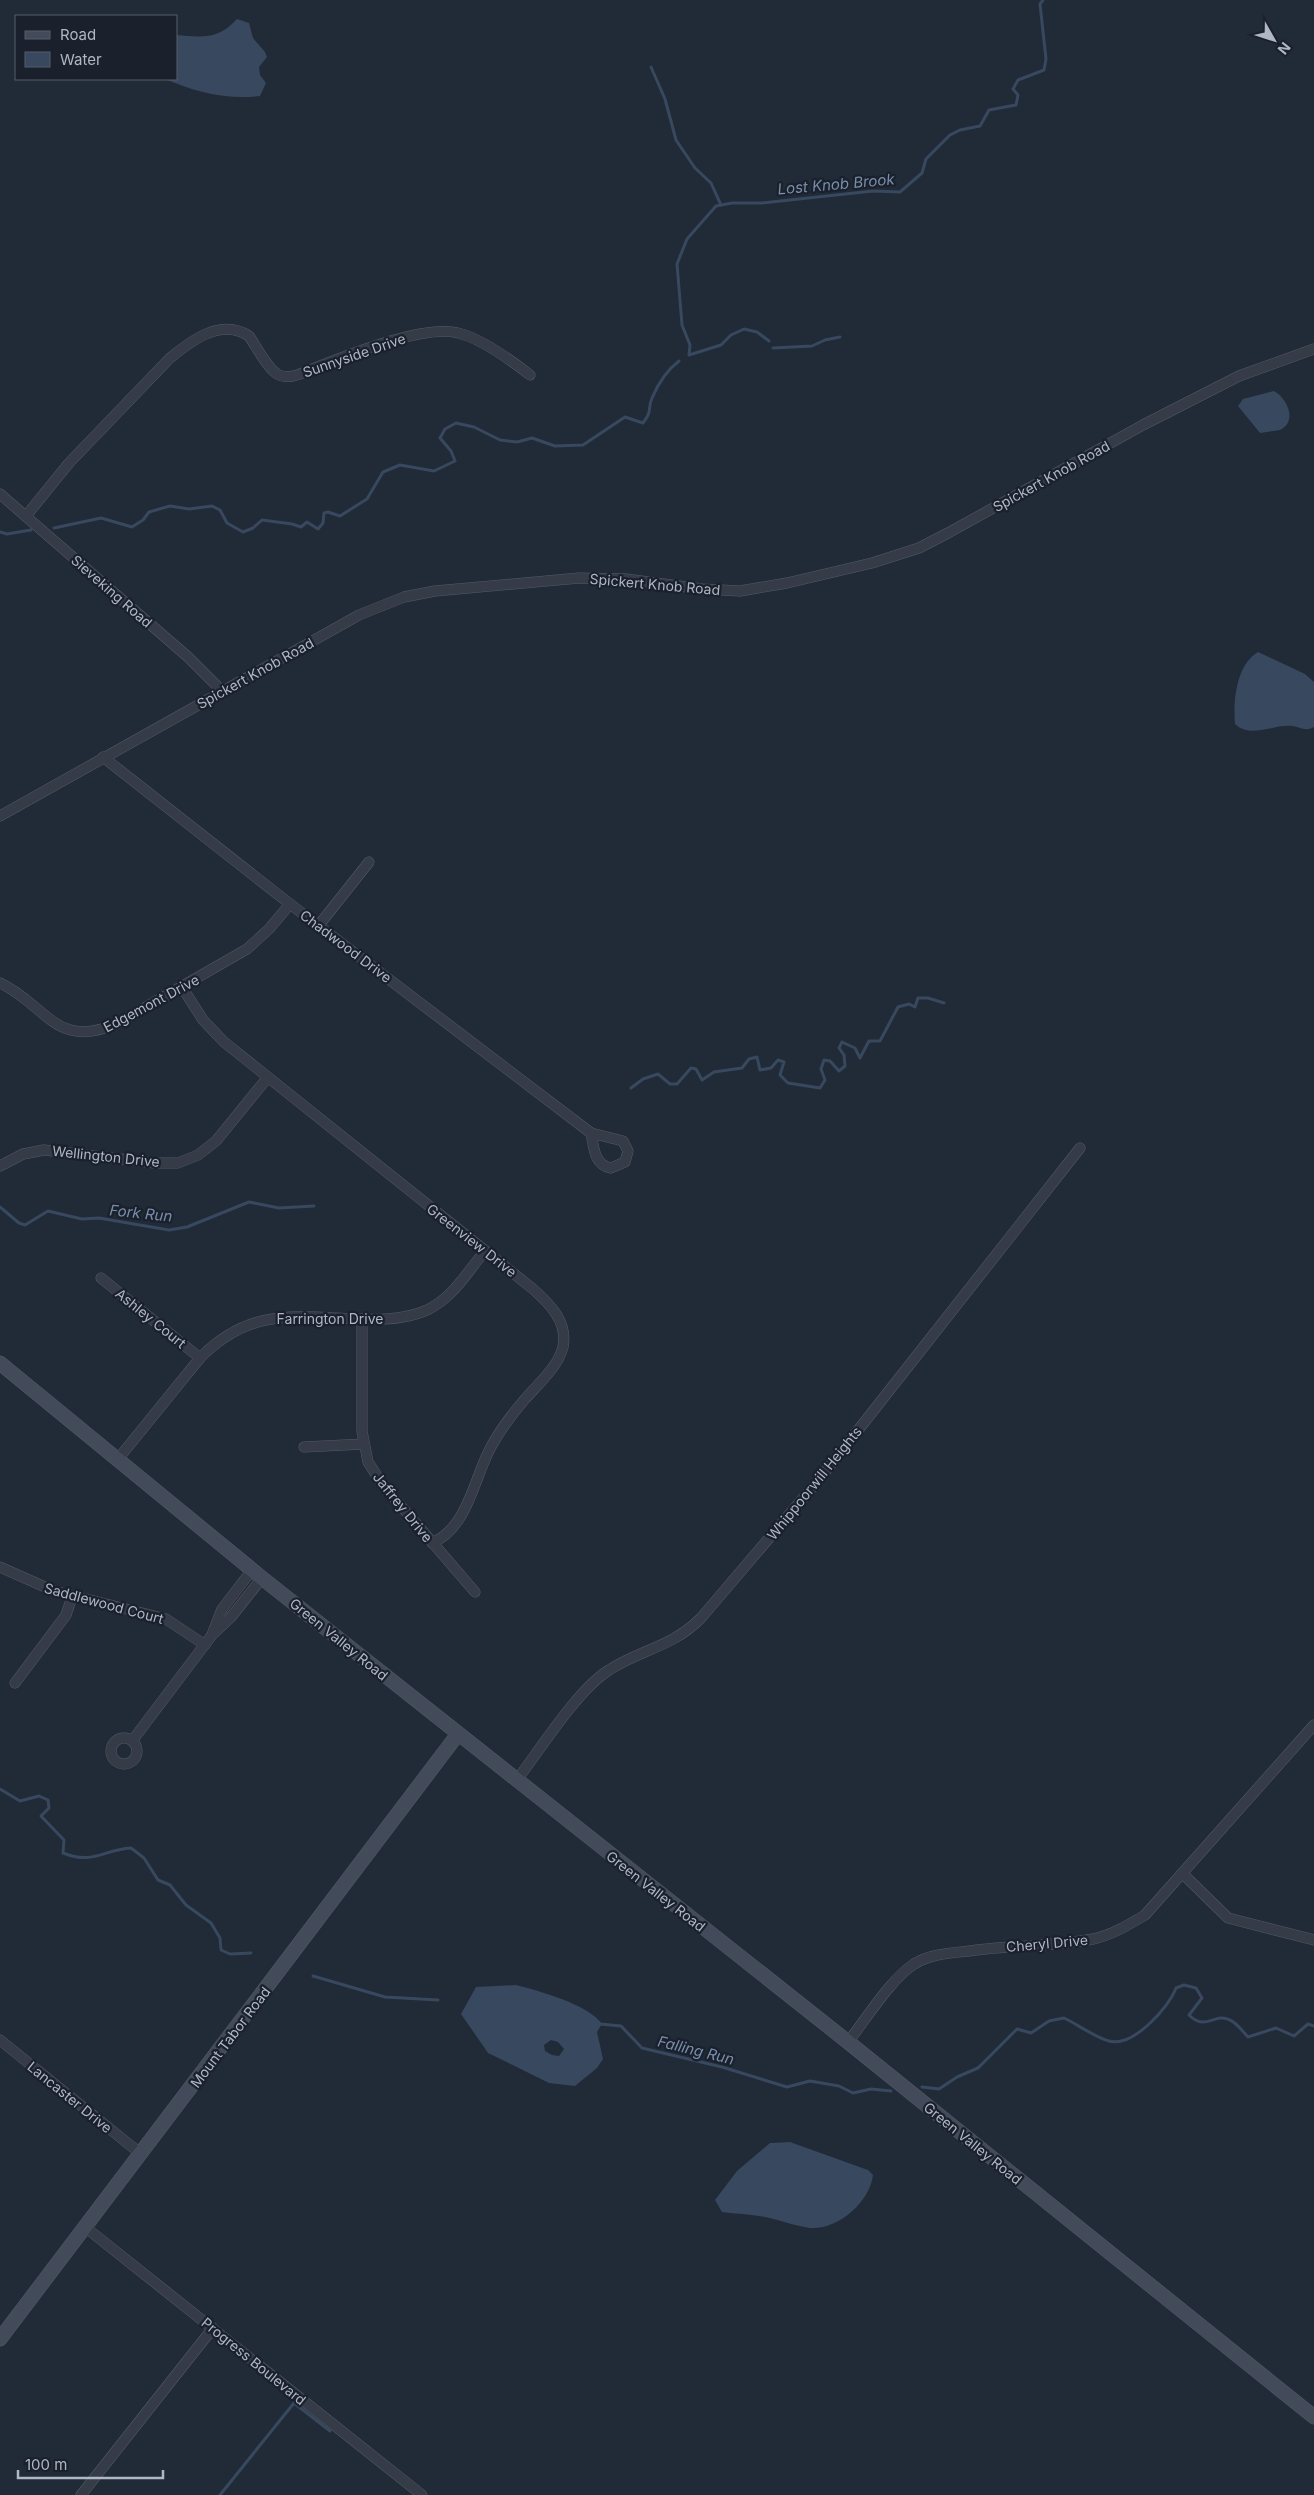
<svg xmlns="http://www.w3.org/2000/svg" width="1314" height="2495" font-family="Inter,sans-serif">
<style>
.water{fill:#37485f;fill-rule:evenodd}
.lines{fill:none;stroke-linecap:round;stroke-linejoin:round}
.stream{stroke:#37485f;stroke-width:3}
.street-casing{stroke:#525a65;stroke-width:11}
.secondary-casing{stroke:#525a65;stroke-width:15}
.street{stroke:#353c47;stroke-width:10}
.secondary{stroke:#434b5a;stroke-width:14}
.labels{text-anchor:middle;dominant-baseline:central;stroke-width:4.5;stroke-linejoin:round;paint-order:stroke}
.street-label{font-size:14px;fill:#afb7c4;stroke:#1a212c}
.water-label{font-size:15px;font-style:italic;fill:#788eab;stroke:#1a212c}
</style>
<rect width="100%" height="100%" fill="#212a37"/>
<g class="water">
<path d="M 237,19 L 249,23 L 253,38 L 265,52 L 267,57 L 259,67 L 260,75 L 266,83 L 260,96 C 227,100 195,92 165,79 L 176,79 L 176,35 C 202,37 218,40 237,19 Z"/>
<path d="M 1274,391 C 1287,398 1298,421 1280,430 L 1260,433 L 1238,406 L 1243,399 Z"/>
<path d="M 1258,652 L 1305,674 L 1314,682 L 1314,727 C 1305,732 1300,727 1292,726 C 1273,724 1251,739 1235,724 C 1233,701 1236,665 1258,652 Z"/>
<path d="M 516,1985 C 539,1991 588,2004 602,2024 L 597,2032 L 603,2059 L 597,2068 L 575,2086 L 549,2083 L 488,2053 L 461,2014 L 476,1987 ZM 551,2040 L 558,2042 L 564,2049 L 559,2056 L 552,2055 L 545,2051 L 544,2045 Z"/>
<path d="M 790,2142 L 868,2170 L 873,2175 C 870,2202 838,2230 810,2228 C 795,2226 780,2220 765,2217 C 751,2214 736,2214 722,2212 L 715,2200 L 737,2171 L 770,2143 Z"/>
</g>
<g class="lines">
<g class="stream">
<path d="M 651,67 L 665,99 L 676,140 L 695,168 L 711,183 L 721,205"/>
<path d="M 769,341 L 757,332 L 744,329 L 731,335 L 721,345 L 689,355 L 690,345 L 682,325 L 677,264 L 687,239 L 716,206 L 732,203 L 762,203 L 873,191 L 900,192 L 922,173 L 926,159 L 950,135 L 960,130 L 980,126 L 989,110 L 1016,105 L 1018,95 L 1013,89 L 1018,80 L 1044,70 L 1046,59 L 1040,4 L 1043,0"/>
<path d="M 773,348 L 812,346 L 825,340 L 840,337"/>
<path d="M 54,528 L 101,518 L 132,527 L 143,520 L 149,512 L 170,506 L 189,509 L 212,506 L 220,510 L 227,523 L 243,532 L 253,528 L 262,520 L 292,524 L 301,527 L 307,522 L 318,529 L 323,523 L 324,513 L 328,512 L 340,516 L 367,499 L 383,472 L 400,465 L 434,471 L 455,461 L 451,451 L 440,438 L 445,429 L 456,423 L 474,427 L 500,440 L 517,442 L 532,438 L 555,446 L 583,445 L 625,417 L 643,423 C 653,410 647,410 652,398 C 658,384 667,370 679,361"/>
<path d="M 0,532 L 7,534 L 31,530"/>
<path d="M 631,1088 L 643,1079 L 658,1074 L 670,1084 L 677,1084 L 691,1068 L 696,1069 L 702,1080 L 714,1072 L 742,1068 L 749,1059 L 757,1057 L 760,1070 L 771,1068 L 778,1060 L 784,1062 L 780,1075 L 788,1083 L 820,1088 L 825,1080 L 821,1069 L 824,1060 L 830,1061 L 839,1071 L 845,1066 L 844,1055 L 839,1048 L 842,1042 L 855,1048 L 860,1058 L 869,1041 L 880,1041 L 898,1007 L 909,1004 L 915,1007 L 918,998 L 928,998 L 944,1003"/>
<path d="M 0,1207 L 19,1223 L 25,1225 L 48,1211 L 82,1219 L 99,1218 L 169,1230 L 187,1227 L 249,1202 L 279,1208 L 314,1206"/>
<path d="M 0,1789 L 20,1801 L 39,1796 L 48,1800 L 49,1808 L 41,1816 L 64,1840 L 63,1853 C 94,1865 102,1850 131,1848 L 144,1858 L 158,1880 L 170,1885 L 186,1905 L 211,1923 L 220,1938 L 221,1950 L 230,1954 L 251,1953"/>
<path d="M 313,1976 L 385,1997 L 438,2000"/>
<path d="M 600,2024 L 621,2026 L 642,2048 L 722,2067 L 787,2087 L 810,2081 L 839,2086 L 853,2093 L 871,2089 L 891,2091"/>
<path d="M 922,2087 L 939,2089 L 957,2077 L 978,2068 L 1017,2029 L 1031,2033 L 1049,2021 L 1064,2018 C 1077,2024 1096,2038 1109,2041 C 1133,2048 1169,2007 1176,1988 L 1184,1985 L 1196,1988 L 1202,1998 L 1189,2015 C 1206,2032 1214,2012 1230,2020 C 1237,2023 1243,2032 1248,2037 L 1276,2028 L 1294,2036 L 1308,2024 L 1314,2026"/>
<path d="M 220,2495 L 294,2403 L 330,2431"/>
</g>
<defs>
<g id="street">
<path d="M 0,494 L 188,657 L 222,691"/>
<path d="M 26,516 L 69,463 L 170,358 C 192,340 221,318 249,336 C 256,346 269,371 279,375 C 291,380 304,372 315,368 C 348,355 425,324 458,333 C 480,338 512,361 530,375"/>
<path d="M 103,757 L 290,904 L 591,1133"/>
<path d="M 0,816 L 359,615 L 404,597 L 435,591 L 579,578 L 626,579 L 702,589 L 740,591 L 787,583 L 872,563 L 919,548 L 948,533 L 1143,425 L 1239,376 L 1314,349"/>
<path d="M 319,925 L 369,862"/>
<path d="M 0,983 C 47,1005 56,1051 118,1023 L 247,949 L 269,929 L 290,904"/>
<path d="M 182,987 L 203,1020 L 224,1042 L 533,1289 C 550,1304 568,1322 563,1347 C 558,1367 539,1383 525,1399 C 513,1413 501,1429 492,1445 C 474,1476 469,1527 432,1543"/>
<path d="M 591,1133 L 623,1141 L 628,1151 L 625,1162 L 611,1168 C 594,1165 594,1148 591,1133 Z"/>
<path d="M 0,1166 L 23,1154 L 44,1150 L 154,1163 L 178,1163 L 198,1155 L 216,1141 L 268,1077"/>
<path d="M 101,1278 L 200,1358"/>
<path d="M 362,1319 L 362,1431 L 368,1462 L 382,1484 L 475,1592"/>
<path d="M 304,1447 L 364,1444"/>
<path d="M 118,1459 L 200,1358 C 251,1306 298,1317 363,1319 C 385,1320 407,1319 427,1310 C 453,1298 467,1272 485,1251"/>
<path d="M 0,1567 L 54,1591 L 166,1619 L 205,1645"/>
<path d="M 213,1632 L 222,1609 L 252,1570"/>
<path d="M 15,1683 L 66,1615 L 72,1597"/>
<circle cx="124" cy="1751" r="13"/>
<path d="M 132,1741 L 212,1635 L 231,1617 L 262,1578"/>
<path d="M 516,1781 C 540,1750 577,1690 609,1670 C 641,1649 671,1648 701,1618 L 822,1476 L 1080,1148"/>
<path d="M 1182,1873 L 1228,1918 L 1314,1940"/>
<path d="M 0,2040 L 141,2154"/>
<path d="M 848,2042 C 867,2018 889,1981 914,1964 C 930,1954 950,1953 969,1951 C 1010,1945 1053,1947 1093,1939 C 1112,1935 1128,1925 1145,1915 L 1314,1725"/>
<path d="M 85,2227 L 422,2495"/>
<path d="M 81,2495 L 213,2328"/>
</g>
<g id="secondary">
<path d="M 0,1363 L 262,1578 L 848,2042 L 1314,2417"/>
<path d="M 0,2339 L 458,1734"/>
</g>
</defs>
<use href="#street" class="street-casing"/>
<use href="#secondary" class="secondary-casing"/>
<use href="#street" class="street"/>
<use href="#secondary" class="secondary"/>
</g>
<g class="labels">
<g class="street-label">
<text transform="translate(354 355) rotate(-19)">Sunnyside Drive</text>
<text transform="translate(1051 476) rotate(-29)">Spickert Knob Road</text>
<text transform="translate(655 584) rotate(5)">Spickert Knob Road</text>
<text transform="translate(112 591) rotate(41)">Sieveking Road</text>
<text transform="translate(255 673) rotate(-29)">Spickert Knob Road</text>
<text transform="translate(346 946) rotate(37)">Chadwood Drive</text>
<text transform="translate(151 1003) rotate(-28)">Edgemont Drive</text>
<text transform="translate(106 1156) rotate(6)">Wellington Drive</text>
<text transform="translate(472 1240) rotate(38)">Greenview Drive</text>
<text transform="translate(151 1318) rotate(39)">Ashley Court</text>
<text x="330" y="1318">Farrington Drive</text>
<text transform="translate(814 1483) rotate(-51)">Whippoorwill Heights</text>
<text transform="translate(403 1507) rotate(51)">Jaffrey Drive</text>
<text transform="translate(104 1603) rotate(15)">Saddlewood Court</text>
<text transform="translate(339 1639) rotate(39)">Green Valley Road</text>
<text transform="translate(656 1891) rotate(38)">Green Valley Road</text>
<text transform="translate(1047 1943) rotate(-5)">Cheryl Drive</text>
<text transform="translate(230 2037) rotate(-53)">Mount Tabor Road</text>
<text transform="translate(70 2097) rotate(39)">Lancaster Drive</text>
<text transform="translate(973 2143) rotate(39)">Green Valley Road</text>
<text transform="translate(254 2361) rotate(39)">Progress Boulevard</text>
</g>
<g class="water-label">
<text transform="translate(836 184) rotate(-5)">Lost Knob Brook</text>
<text transform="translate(141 1213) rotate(6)">Fork Run</text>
<text transform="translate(696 2050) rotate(14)">Falling Run</text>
</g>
</g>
<rect x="15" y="15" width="162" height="65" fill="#1a212c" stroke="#565d69"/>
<rect x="25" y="31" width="25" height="8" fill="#434b5a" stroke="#565d69"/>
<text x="60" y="40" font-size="15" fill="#afb7c4">Road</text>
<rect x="25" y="52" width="25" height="15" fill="#37485f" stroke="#565d69"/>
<text x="60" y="65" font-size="15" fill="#afb7c4">Water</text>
<g transform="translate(1274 40) rotate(129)" stroke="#1a212c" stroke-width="4" paint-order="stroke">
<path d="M0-4L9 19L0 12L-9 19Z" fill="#afb7c4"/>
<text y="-8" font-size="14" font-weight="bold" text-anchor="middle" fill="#afb7c4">N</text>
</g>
<path d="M18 2470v8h145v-8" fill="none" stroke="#afb7c4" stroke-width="2.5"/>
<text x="25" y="2470" font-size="15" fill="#afb7c4" stroke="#1a212c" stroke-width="4" paint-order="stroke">100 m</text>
</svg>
